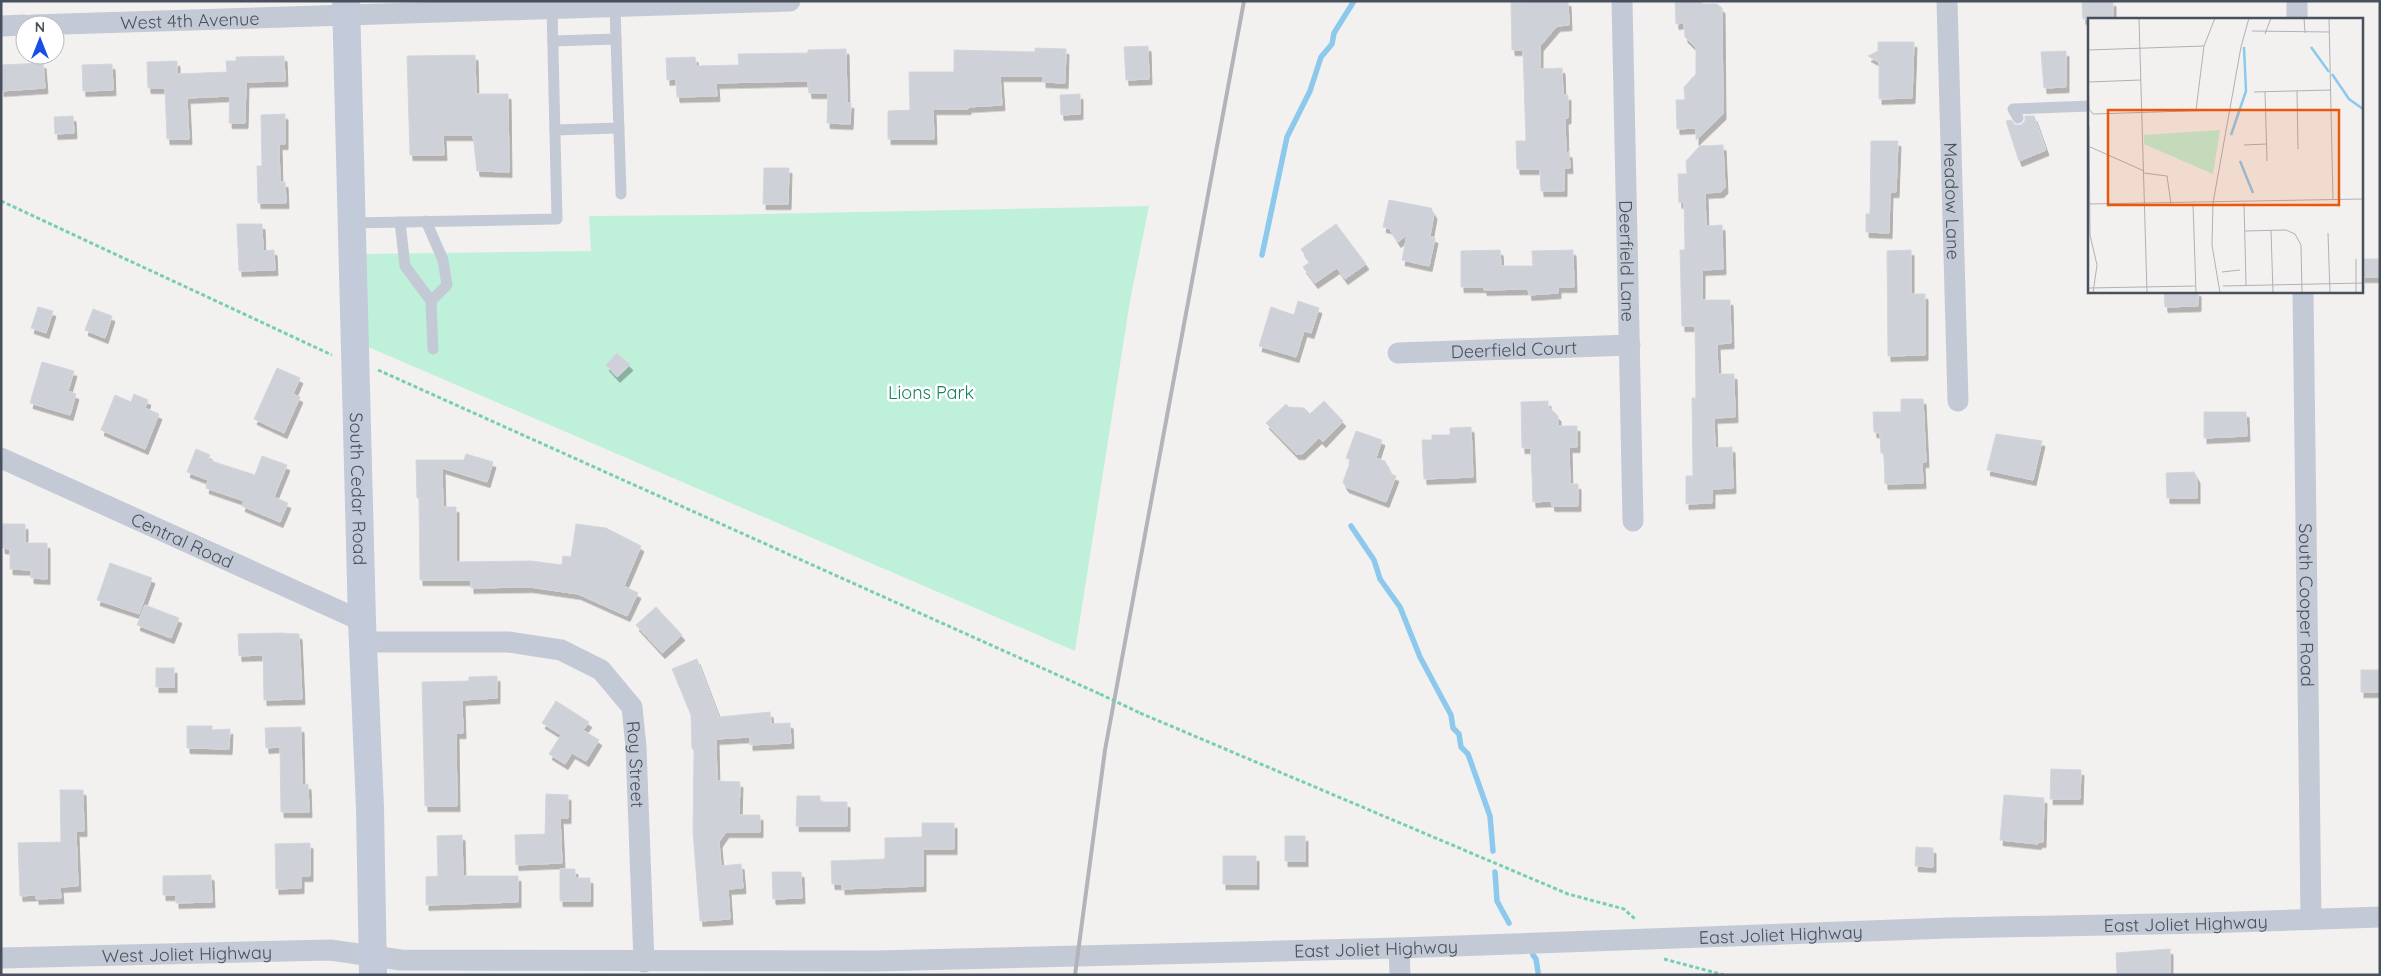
<svg xmlns="http://www.w3.org/2000/svg" width="2381" height="976" font-family="Quicksand,sans-serif">
<style>
.green{fill:#bff0da}
.lines{fill:none;stroke-linecap:round;stroke-linejoin:round}
.stream{stroke:#8cc9ed;stroke-width:5.5}
.building{fill:#cfd1d8;stroke:#d4d5dc;filter:url(#shadow)}
.path{stroke:#76cfb2;stroke-width:3;stroke-dasharray:4 2.5;stroke-linecap:butt}
.lane{stroke:#c4cad5;stroke-width:11}
.street{stroke:#c4cad5;stroke-width:21}
.secondary{stroke:#c3cad9;stroke-width:28}
.rail{stroke:#b2b4ba;stroke-width:4}
.path-bridge{stroke:#76cfb2;stroke-width:3;stroke-dasharray:4 2.5;stroke-linecap:butt}
.labels{text-anchor:middle;dominant-baseline:central;stroke-width:5;stroke-linejoin:round;paint-order:stroke}
.street-label{font-size:18px;fill:#48505e;stroke:#fff}
.park-label{font-size:18px;fill:#16815d;stroke:#fff}
.inset-river{fill:none;stroke:#8cc9ed;stroke-width:2.5}
.inset-road{fill:none;stroke:#afb1b6;stroke-width:1}
.view{fill:#e8590c;fill-opacity:0.15;stroke:#e8590c;stroke-width:2.5}
.inset-edge{fill:none;stroke:#48505e;stroke-width:2.5}
</style>
<defs>
<filter id="shadow"><feDropShadow dx="3" dy="5.5" stdDeviation="0" flood-color="#0004"/></filter>
</defs>
<rect width="100%" height="100%" fill="#f3f1f0"/>
<path class="green" d="M 1149,206 L 1130,301 L 1075,651 L 366,346 L 362,254 L 591,251 L 589,216 L 709,215 Z"/>
<g class="lines">
<g class="stream">
<path d="M 1262,255 L 1287,137 L 1310,91 L 1321,57 L 1332,44 L 1334,33 L 1354,1"/>
<path d="M 1351,526 L 1374,560 L 1380,579 L 1400,607 L 1420,657 L 1451,715 L 1453,728 L 1459,734 L 1461,747 L 1468,754 L 1490,816 L 1493,851"/>
<path d="M 1495,872 L 1497,901 L 1509,923"/>
<path d="M 1533,955 L 1536,959 L 1538,972"/>
</g>
</g>
<g class="building">
<path d="M 1538,1 L 1568,1 L 1569,25 L 1557,26 L 1540,46 L 1540,69 L 1562,68 L 1563,95 L 1568,95 L 1568,118 L 1565,119 L 1566,153 L 1569,152 L 1570,168 L 1564,168 L 1564,191 L 1541,191 L 1540,169 L 1517,169 L 1516,141 L 1526,141 L 1523,50 L 1512,50 L 1511,3 Z"/>
<path d="M 1675,1 L 1702,1 L 1702,4 L 1717,4 L 1722,8 L 1723,114 L 1696,140 L 1696,128 L 1677,129 L 1676,100 L 1685,100 L 1684,87 L 1696,74 L 1696,48 L 1685,37 L 1684,23 L 1676,24 Z"/>
<path d="M 2090,1 L 2113,1 L 2113,19 L 2083,19 L 2082,2 Z"/>
<path d="M 1878,42 L 1914,42 L 1912,98 L 1879,99 L 1879,62 L 1868,56 L 1878,51 Z"/>
<path d="M 1148,46 L 1149,79 L 1126,80 L 1124,47 Z"/>
<path d="M 1035,48 L 1066,49 L 1065,83 L 1043,82 L 1043,76 L 1000,76 L 1002,105 L 968,107 L 968,109 L 933,109 L 934,139 L 888,139 L 888,111 L 910,110 L 909,72 L 954,72 L 954,50 L 1035,52 Z"/>
<path d="M 846,49 L 847,103 L 851,103 L 850,124 L 827,123 L 828,93 L 809,93 L 808,81 L 716,83 L 717,96 L 677,97 L 676,79 L 667,80 L 666,58 L 695,57 L 696,66 L 739,65 L 738,54 L 808,53 L 808,50 Z"/>
<path d="M 2066,51 L 2066,87 L 2044,88 L 2041,52 Z"/>
<path d="M 475,55 L 476,94 L 508,94 L 509,172 L 477,171 L 473,135 L 443,135 L 444,155 L 410,155 L 407,56 Z"/>
<path d="M 284,56 L 285,81 L 246,82 L 245,123 L 229,123 L 230,96 L 187,98 L 189,139 L 167,139 L 165,88 L 148,88 L 147,62 L 177,61 L 177,74 L 227,72 L 226,61 L 236,61 L 236,57 Z"/>
<path d="M 43,63 L 45,88 L 1,91 L 1,65 Z"/>
<path d="M 112,64 L 113,90 L 83,91 L 82,65 Z"/>
<path d="M 1080,94 L 1080,114 L 1061,115 L 1060,95 Z"/>
<path d="M 285,114 L 285,144 L 279,144 L 280,182 L 285,182 L 286,203 L 258,203 L 257,166 L 262,166 L 261,115 Z"/>
<path d="M 73,116 L 74,133 L 55,134 L 54,117 Z"/>
<path d="M 2025,116 L 2034,116 L 2046,150 L 2019,161 L 2006,121 L 2011,120 L 2015,125 L 2021,125 L 2025,121 Z"/>
<path d="M 1871,141 L 1898,141 L 1896,192 L 1890,192 L 1889,233 L 1866,232 L 1866,214 L 1870,214 Z"/>
<path d="M 1723,145 L 1725,188 L 1721,192 L 1705,193 L 1706,226 L 1722,225 L 1723,269 L 1702,270 L 1702,300 L 1730,300 L 1731,343 L 1717,344 L 1718,374 L 1734,374 L 1735,417 L 1714,418 L 1715,448 L 1732,447 L 1733,488 L 1712,489 L 1712,503 L 1686,504 L 1686,476 L 1693,476 L 1692,398 L 1696,398 L 1695,326 L 1682,326 L 1680,250 L 1685,250 L 1684,202 L 1679,203 L 1678,174 L 1687,174 L 1686,161 L 1700,146 Z"/>
<path d="M 764,168 L 789,168 L 788,204 L 763,204 Z"/>
<path d="M 1389,200 L 1431,208 L 1434,214 L 1430,236 L 1435,238 L 1429,266 L 1402,260 L 1407,235 L 1398,242 L 1389,228 L 1383,227 Z"/>
<path d="M 237,224 L 262,224 L 263,251 L 274,250 L 275,270 L 239,271 Z"/>
<path d="M 1336,224 L 1366,264 L 1345,279 L 1337,268 L 1315,283 L 1303,267 L 1310,262 L 1301,249 Z"/>
<path d="M 1500,250 L 1501,266 L 1533,266 L 1532,251 L 1573,250 L 1574,287 L 1558,287 L 1558,293 L 1529,295 L 1528,289 L 1484,290 L 1484,287 L 1461,287 L 1461,251 Z"/>
<path d="M 1911,250 L 1911,294 L 1925,294 L 1925,355 L 1888,356 L 1887,251 Z"/>
<rect x="2362" y="259" width="18" height="18"/>
<path d="M 2164,291 L 2198,291 L 2198,306 L 2165,307 Z"/>
<path d="M 1298,301 L 1319,308 L 1311,333 L 1304,331 L 1296,357 L 1259,346 L 1271,307 L 1294,315 Z"/>
<path d="M 38,307 L 53,311 L 46,333 L 31,328 Z"/>
<path d="M 93,309 L 112,316 L 105,338 L 85,330 Z"/>
<path d="M 617,353 L 630,365 L 617,377 L 606,365 Z"/>
<path d="M 42,362 L 74,371 L 68,391 L 76,394 L 70,415 L 30,403 Z"/>
<path d="M 277,368 L 300,378 L 293,394 L 300,397 L 284,433 L 254,419 Z"/>
<path d="M 134,394 L 148,400 L 145,408 L 159,414 L 145,449 L 101,430 L 115,395 L 131,402 Z"/>
<path d="M 1901,399 L 1923,399 L 1926,462 L 1922,462 L 1923,483 L 1885,484 L 1884,454 L 1881,453 L 1880,433 L 1874,432 L 1873,412 L 1901,412 Z"/>
<path d="M 1324,401 L 1343,421 L 1323,442 L 1319,438 L 1302,454 L 1296,454 L 1266,423 L 1286,404 L 1289,407 L 1304,408 L 1310,414 Z"/>
<path d="M 1548,401 L 1548,406 L 1558,416 L 1558,426 L 1577,426 L 1577,447 L 1569,447 L 1570,484 L 1578,484 L 1578,506 L 1552,506 L 1551,501 L 1533,502 L 1531,448 L 1522,448 L 1521,402 Z"/>
<path d="M 2204,412 L 2246,412 L 2247,436 L 2204,438 Z"/>
<path d="M 1471,427 L 1473,477 L 1424,479 L 1422,440 L 1432,440 L 1432,435 L 1450,435 L 1450,428 Z"/>
<path d="M 1356,431 L 1382,440 L 1376,458 L 1385,461 L 1391,474 L 1396,476 L 1386,502 L 1346,487 L 1343,482 L 1351,460 L 1346,458 Z"/>
<path d="M 1996,434 L 2042,441 L 2033,480 L 1987,470 Z"/>
<path d="M 196,449 L 210,455 L 208,460 L 255,475 L 262,456 L 287,465 L 274,497 L 288,503 L 280,522 L 242,506 L 244,501 L 206,488 L 208,480 L 187,472 Z"/>
<path d="M 466,454 L 493,462 L 487,482 L 442,468 L 443,507 L 456,507 L 456,562 L 531,561 L 562,565 L 563,556 L 571,557 L 576,524 L 606,528 L 641,546 L 624,586 L 638,593 L 627,616 L 578,594 L 530,587 L 471,588 L 471,580 L 420,580 L 419,498 L 417,498 L 416,460 L 464,460 Z"/>
<path d="M 2194,472 L 2197,478 L 2197,498 L 2167,498 L 2166,473 Z"/>
<path d="M 2,524 L 25,524 L 25,543 L 47,543 L 47,579 L 31,578 L 31,570 L 10,569 L 10,549 L 2,548 Z"/>
<path d="M 110,563 L 152,578 L 139,614 L 97,600 Z"/>
<path d="M 145,605 L 179,618 L 171,638 L 137,625 Z"/>
<path d="M 656,607 L 682,635 L 662,653 L 636,625 Z"/>
<path d="M 280,633 L 299,634 L 302,699 L 264,700 L 263,655 L 239,656 L 238,634 Z"/>
<path d="M 697,659 L 719,717 L 770,712 L 771,724 L 790,723 L 791,743 L 750,745 L 750,737 L 716,739 L 717,781 L 740,782 L 739,815 L 760,815 L 760,832 L 726,832 L 719,842 L 721,866 L 741,864 L 743,888 L 728,889 L 730,919 L 700,921 L 693,832 L 694,749 L 692,749 L 691,715 L 672,669 Z"/>
<rect x="156" y="668" width="18" height="19"/>
<rect x="2361" y="670" width="19" height="22"/>
<path d="M 497,676 L 497,698 L 462,700 L 463,733 L 456,733 L 457,806 L 425,806 L 422,682 L 469,681 L 469,677 Z"/>
<path d="M 556,701 L 589,722 L 583,730 L 599,740 L 586,761 L 572,753 L 565,764 L 549,754 L 561,735 L 542,723 Z"/>
<path d="M 187,726 L 212,726 L 212,730 L 230,729 L 229,749 L 187,748 Z"/>
<path d="M 301,727 L 302,785 L 308,784 L 309,812 L 281,812 L 280,747 L 266,748 L 265,728 Z"/>
<path d="M 2051,769 L 2081,770 L 2080,799 L 2050,799 Z"/>
<path d="M 60,790 L 83,790 L 84,831 L 76,831 L 78,886 L 60,887 L 61,898 L 36,899 L 36,895 L 20,896 L 18,843 L 61,842 Z"/>
<path d="M 546,794 L 568,795 L 568,818 L 560,818 L 562,863 L 516,865 L 515,835 L 545,834 Z"/>
<path d="M 2004,795 L 2044,798 L 2043,842 L 2039,842 L 2038,844 L 2000,840 Z"/>
<path d="M 797,796 L 820,796 L 820,802 L 847,802 L 847,826 L 796,826 Z"/>
<path d="M 922,823 L 954,823 L 954,849 L 923,849 L 923,886 L 842,889 L 842,884 L 832,884 L 831,861 L 885,859 L 885,838 L 922,837 Z"/>
<path d="M 462,835 L 463,876 L 518,876 L 518,902 L 426,905 L 426,877 L 438,876 L 437,836 Z"/>
<rect x="1285" y="836" width="20" height="25"/>
<path d="M 310,843 L 310,876 L 301,876 L 301,888 L 276,889 L 275,844 Z"/>
<path d="M 1916,847 L 1933,848 L 1933,867 L 1915,866 Z"/>
<rect x="1223" y="856" width="33" height="28"/>
<path d="M 560,869 L 575,869 L 575,878 L 590,878 L 590,901 L 560,901 Z"/>
<path d="M 772,872 L 801,872 L 802,898 L 773,899 Z"/>
<path d="M 211,875 L 212,902 L 176,903 L 176,895 L 163,895 L 163,876 Z"/>
<path d="M 2170,949 L 2170,975 L 2117,975 L 2116,953 Z"/>
</g>
<g class="lines">
<g class="path">
<path d="M 1,201 L 332,355"/>
<path d="M 378,370 L 1100,694"/>
<path d="M 1140,713 L 1568,894 L 1624,909 L 1636,920"/>
<path d="M 1664,959 L 1724,975"/>
</g>
<g class="lane">
<path d="M 616,39 L 621,194"/>
<path d="M 553,41 L 616,39 L 615,6"/>
<path d="M 2018,118 L 2013,109 L 2090,106"/>
<path d="M 555,130 L 619,128"/>
<path d="M 426,221 L 443,260 L 447,285 L 431,301"/>
<path d="M 400,222 L 405,266 L 431,301 L 433,349"/>
<path d="M 352,223 L 557,219 L 552,8"/>
</g>
<g class="street">
<path id="s1" d="M 1622,1 L 1633,521"/>
<path id="s2" d="M 1947,1 L 1958,401"/>
<path d="M 2297,1 L 2297,19"/>
<path id="s3" d="M 32,25 L 790,1"/>
<path d="M 1,26 L 25,25"/>
<path id="s4" d="M 2303,291 L 2311,919"/>
<path id="s5" d="M 1398,353 L 1630,345"/>
<path id="s6" d="M 1,458 L 362,621"/>
<path id="s7" d="M 364,642 L 508,642 L 561,650 L 601,670 L 632,707 L 636,747 L 644,962"/>
<path d="M 1399,948 L 1400,975"/>
<path id="s8" d="M 1,958 L 330,950 L 401,960 L 876,961 L 1399,948 L 1949,928 L 2206,923 L 2380,917"/>
</g>
<path class="secondary" id="s9" d="M 346,1 L 362,621 L 370,808 L 373,975"/>
<path class="rail" d="M 1075,975 L 1105,750 L 1244,1"/>
<path class="path-bridge" d="M 1100,694 L 1140,713"/>
</g>
<g class="labels">
<g class="street-label">
<text stroke="none"><textPath href="#s3" startOffset="158">West 4th Avenue</textPath></text>
<text stroke="none"><textPath href="#s2" startOffset="200">Meadow Lane</textPath></text>
<text stroke="none"><textPath href="#s1" startOffset="260">Deerfield Lane</textPath></text>
<text stroke="none"><textPath href="#s5" startOffset="116">Deerfield Court</textPath></text>
<text stroke="none"><textPath href="#s9" startOffset="488">South Cedar Road</textPath></text>
<text stroke="none"><textPath href="#s6" startOffset="199">Central Road</textPath></text>
<text stroke="none"><textPath href="#s4" startOffset="314">South Cooper Road</textPath></text>
<text stroke="none"><textPath href="#s7" startOffset="348">Roy Street</textPath></text>
<text stroke="none"><textPath href="#s8" startOffset="2186">East Joliet Highway</textPath></text>
<text stroke="none"><textPath href="#s8" startOffset="1781">East Joliet Highway</textPath></text>
<text stroke="none"><textPath href="#s8" startOffset="1376">East Joliet Highway</textPath></text>
<text stroke="none"><textPath href="#s8" startOffset="186">West Joliet Highway</textPath></text>
</g>
<g class="park-label">
<text x="931" y="392">Lions Park</text>
</g>
</g>
<g transform="translate(2088 18)">
<rect width="275" height="275" fill="#f3f1f0"/>
<path d="M 132,112 L 125,156 L 56,126 L 56,117 Z" fill="#bff0da"/>
<path class="inset-river" d="M 223,29 L 241,54M 244,56 L 261,81 L 275,91M 143,117 L 158,73 L 156,29M 152,143 L 165,175"/>
<path class="inset-road" d="M 51,0 L 59,275M 216,0 L 217,15M 241,0 L 245,182M 164,13 L 241,14M 177,16 L 183,0M 0,32 L 116,28M 0,54 L 1,91 L 5,96 L 131,92M 0,64 L 53,62M 177,73 L 179,143M 209,73 L 210,131M 166,74 L 243,72M 108,92 L 116,28 L 127,0M 1,108 L 2,217 L 9,247 L 5,275M 156,127 L 179,126M 0,128 L 56,153M 56,155 L 79,158 L 83,186M 156,185 L 158,267M 0,186 L 275,181M 105,186 L 108,275M 183,212 L 185,275M 157,213 L 198,212 L 207,216 L 213,227 L 214,275M 240,215 L 242,275M 268,241 L 268,275M 134,254 L 152,252M 135,268 L 275,265M 0,270 L 107,268M 132,275 L 124,227 L 125,185 L 153,29 L 161,0"/>
<path class="view" d="M 20,92 L 251,92 L 251,187 L 20,187 Z"/>
<rect width="275" height="275" class="inset-edge"/>
</g>
<rect width="2381" height="976" fill="none" stroke="#48505e" stroke-width="5"/>
<g transform="translate(40 40)"><circle r="24" fill="#ffffff" stroke="#b6b9bf"/>
<path d="M0-4L9 19L0 12L-9 19Z" fill="#174fe5"/>
<text y="-8" font-size="14" font-weight="bold" text-anchor="middle" fill="#48505e">N</text>
</g>
</svg>
